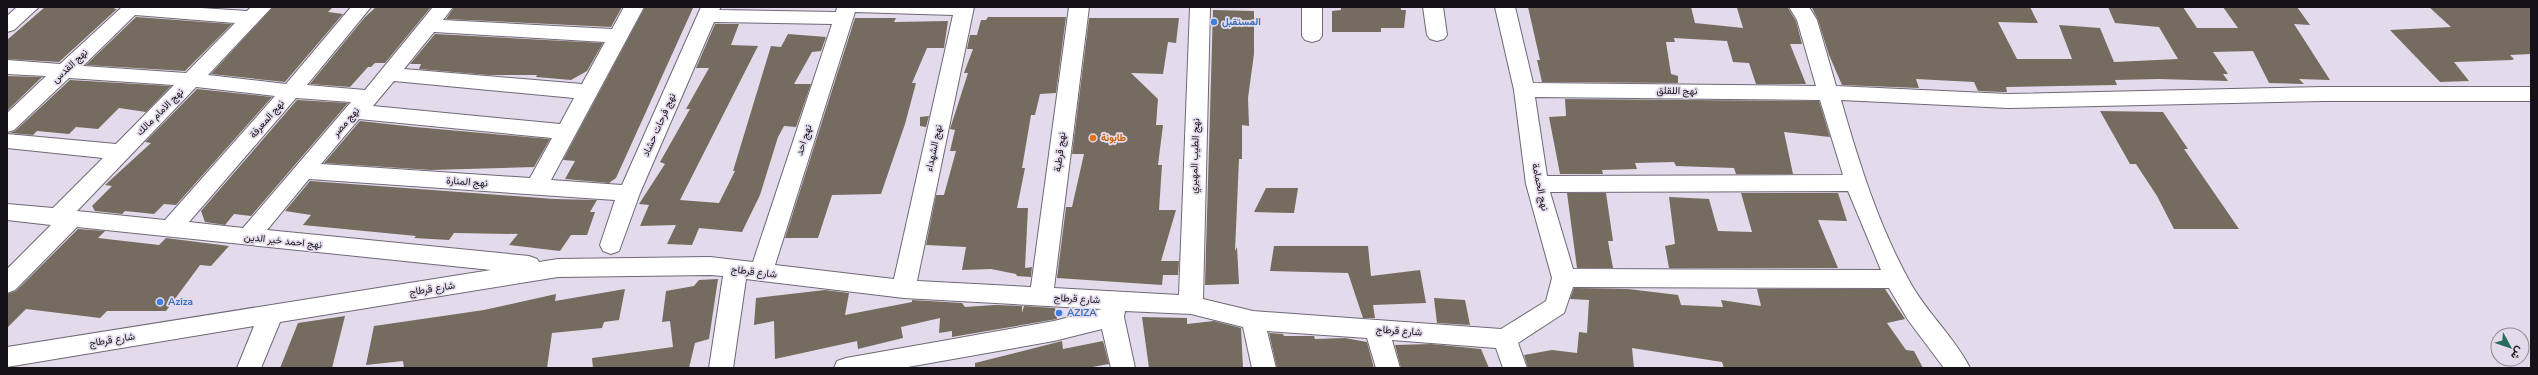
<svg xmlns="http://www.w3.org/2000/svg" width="2538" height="375" font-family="'Nunito Sans',Vazirmatn,sans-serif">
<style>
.building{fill:#756b5f}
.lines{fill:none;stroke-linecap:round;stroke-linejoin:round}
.street-casing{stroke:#6f6876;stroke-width:2}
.street{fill:#fff;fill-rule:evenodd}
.shop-dot{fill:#3f7fe0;stroke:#e3dbeb;stroke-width:1.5}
.food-dot{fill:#e8710a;stroke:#e3dbeb;stroke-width:1.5}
.labels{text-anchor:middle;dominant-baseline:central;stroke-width:3.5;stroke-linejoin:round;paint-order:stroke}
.shop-label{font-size:10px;font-weight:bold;fill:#366cbe;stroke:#e3dbeb;text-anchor:start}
.street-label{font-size:10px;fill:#151217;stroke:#e3dbeb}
.food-label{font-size:10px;font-weight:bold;fill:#c56008;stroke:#e3dbeb;text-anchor:start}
</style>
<rect width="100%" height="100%" fill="#e3dbeb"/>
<g class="building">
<path d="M 45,7 L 116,7 L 114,9 L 117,9 L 59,62 L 7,59 L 7,40 Z"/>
<path d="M 273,7 L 333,7 L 328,12 L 343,14 L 285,82 L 211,74 Z"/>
<path d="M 376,7 L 431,7 L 385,63 L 375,63 L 371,67 L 368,67 L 350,87 L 310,84 L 365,17 Z"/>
<path d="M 454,7 L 622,7 L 611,27 L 446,19 Z"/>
<path d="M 645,7 L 693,8 L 616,178 L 609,183 L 565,179 L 575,161 L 563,160 Z"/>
<path d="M 1341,7 L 1401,7 L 1401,10 L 1406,10 L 1404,28 L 1381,28 L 1381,32 L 1332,32 L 1332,11 L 1341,10 Z"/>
<path d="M 1528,7 L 1691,7 L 1695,23 L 1743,28 L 1737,8 L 1788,8 L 1796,21 L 1802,44 L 1790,44 L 1806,84 L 1756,84 L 1749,63 L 1733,62 L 1727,41 L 1674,38 L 1675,42 L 1666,42 L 1671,74 L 1678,76 L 1678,83 L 1542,82 L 1537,60 L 1540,60 Z"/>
<path d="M 1816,7 L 2030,7 L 2038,23 L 1998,22 L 2017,59 L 2072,59 L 2059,25 L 2100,28 L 2114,62 L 2178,59 L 2159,27 L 2115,23 L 2108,7 L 2183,7 L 2197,28 L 2238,28 L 2223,7 L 2297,7 L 2310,25 L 2294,24 L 2330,80 L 2299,79 L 2304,84 L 2269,83 L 2253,51 L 2213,52 L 2228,74 L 2223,74 L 2228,81 L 2159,79 L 2115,80 L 2117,85 L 2006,87 L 2007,92 L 2002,92 L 1978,91 L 1974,82 L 1916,79 L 1919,88 L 1842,85 L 1829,55 L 1818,20 L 1812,8 Z"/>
<path d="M 2429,7 L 2531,7 L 2531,54 L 2510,55 L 2514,59 L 2512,60 L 2454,62 L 2469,81 L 2440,82 L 2390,30 L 2451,27 Z"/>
<path d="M 1213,10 L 1254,11 L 1254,54 L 1248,98 L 1249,126 L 1242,125 L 1242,159 L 1239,159 L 1235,251 L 1237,247 L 1239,284 L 1205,285 Z"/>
<path d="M 136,17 L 232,24 L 185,71 L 86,65 Z"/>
<path d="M 988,17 L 1066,17 L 1056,93 L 1040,94 L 1035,115 L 1031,115 L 1022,168 L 1025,168 L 1017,208 L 1028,208 L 1025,268 L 1032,267 L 1031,277 L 1017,276 L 1016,274 L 991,269 L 962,270 L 966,247 L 926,245 L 936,195 L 944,195 L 956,151 L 950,151 L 955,130 L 950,129 L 968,73 L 964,73 L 973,49 L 967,49 L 970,35 L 977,35 L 981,20 L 986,20 Z"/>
<path d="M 855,18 L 896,18 L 894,22 L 948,21 L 944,48 L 927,48 L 912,83 L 916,83 L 905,124 L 881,194 L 832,195 L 818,238 L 785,238 Z"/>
<path d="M 1089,18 L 1179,18 L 1176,43 L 1168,42 L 1163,74 L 1131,73 L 1158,99 L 1156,125 L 1163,125 L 1158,165 L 1162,165 L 1159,210 L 1176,210 L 1161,261 L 1179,261 L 1178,275 L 1163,275 L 1162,285 L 1057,278 L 1066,207 L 1072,207 L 1084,154 L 1072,154 Z"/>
<path d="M 715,24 L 739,24 L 731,45 L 758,46 L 680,200 L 719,203 L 735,171 L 733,171 L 771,46 L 781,47 L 788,34 L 826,37 L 821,51 L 812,52 L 794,84 L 811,84 L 796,127 L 784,126 L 778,137 L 760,195 L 742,232 L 699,228 L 692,245 L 667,244 L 676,225 L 640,226 L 649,205 L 639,204 L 665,164 L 660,162 L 690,109 L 686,109 L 709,68 L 696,68 Z"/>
<path d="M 435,34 L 603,43 L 587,71 L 571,80 L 536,77 L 537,75 L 488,75 L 419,69 L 421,64 L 410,64 Z"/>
<path d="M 7,76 L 42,77 L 7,111 Z"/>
<path d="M 70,80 L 171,86 L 146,112 L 119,108 L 98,129 L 76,127 L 69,134 L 37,131 L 33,135 L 10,133 L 15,131 Z"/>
<path d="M 197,89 L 272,97 L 176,205 L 164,204 L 154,214 L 125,211 L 122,214 L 95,211 L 92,206 L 112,186 L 105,185 L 151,143 L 145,142 Z"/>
<path d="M 1565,99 L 1819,101 L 1830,137 L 1784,132 L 1793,174 L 1736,174 L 1734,168 L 1676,166 L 1674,162 L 1635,163 L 1637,169 L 1602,170 L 1603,174 L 1560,174 L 1549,117 L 1566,116 Z"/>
<path d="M 297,100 L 348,103 L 251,216 L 234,214 L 225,225 L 205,222 L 201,211 Z"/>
<path d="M 2100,111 L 2163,112 L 2188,149 L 2184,149 L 2239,229 L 2174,229 L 2157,196 L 2136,164 L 2130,164 Z"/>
<path d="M 929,116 L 926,127 L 920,126 L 920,117 Z"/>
<path d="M 360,121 L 415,127 L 550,139 L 534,167 L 431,170 L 324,163 Z"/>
<path d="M 310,181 L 554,199 L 597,200 L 590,212 L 595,212 L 587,235 L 571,235 L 560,251 L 509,245 L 518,234 L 454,233 L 449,240 L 414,238 L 416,236 L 303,225 L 311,215 L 285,211 Z"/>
<path d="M 1266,188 L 1298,188 L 1294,213 L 1254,212 Z"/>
<path d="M 1567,193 L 1606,193 L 1613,241 L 1608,241 L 1613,268 L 1577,268 Z"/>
<path d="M 1741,193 L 1838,193 L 1847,221 L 1818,220 L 1838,268 L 1669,268 L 1665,246 L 1675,244 L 1669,197 L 1709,199 L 1718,231 L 1752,232 Z"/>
<path d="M 78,229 L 105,231 L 98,238 L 159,245 L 166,238 L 229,246 L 211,266 L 200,265 L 166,311 L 107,311 L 100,318 L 26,309 L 7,328 L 7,294 L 16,291 Z"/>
<path d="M 1274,246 L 1368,246 L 1371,276 L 1420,270 L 1426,303 L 1373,305 L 1375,318 L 1363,318 L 1348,273 L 1270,271 Z"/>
<path d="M 718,279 L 709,339 L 695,343 L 689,368 L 593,368 L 592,358 L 673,347 L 670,321 L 662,322 L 666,291 L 694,286 L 699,280 Z"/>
<path d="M 1574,288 L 1628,289 L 1678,295 L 1681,305 L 1723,307 L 1721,300 L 1761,306 L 1757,289 L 1885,289 L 1905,319 L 1887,323 L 1906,350 L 1914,351 L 1923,368 L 1724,368 L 1722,362 L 1632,348 L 1634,368 L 1528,368 L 1524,355 L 1552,350 L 1577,353 L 1579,332 L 1587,333 L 1589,300 L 1570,299 Z"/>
<path d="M 625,289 L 619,320 L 604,322 L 602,328 L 552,333 L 547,368 L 404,368 L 403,361 L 366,365 L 374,326 L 484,310 L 556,294 L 555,301 Z"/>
<path d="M 825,290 L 849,293 L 845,315 L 912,302 L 912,300 L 962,303 L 965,307 L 995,305 L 1022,306 L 1022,313 L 1024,306 L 1055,308 L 1057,319 L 952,337 L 952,331 L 939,333 L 940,318 L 901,327 L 903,338 L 858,349 L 857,341 L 775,359 L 774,321 L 754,325 L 756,298 Z"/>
<path d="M 1434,298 L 1465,300 L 1470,325 L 1437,323 Z"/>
<path d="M 345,316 L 332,368 L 280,368 L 298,323 Z"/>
<path d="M 1142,317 L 1187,318 L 1187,324 L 1214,321 L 1241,328 L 1243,368 L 1149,368 Z"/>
<path d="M 1269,333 L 1283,334 L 1284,336 L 1314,336 L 1315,339 L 1345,338 L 1367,342 L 1374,368 L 1277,368 Z"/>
<path d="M 1062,341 L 1063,349 L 1103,341 L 1109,364 L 1087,368 L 975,368 L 975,363 Z"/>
<path d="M 1431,344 L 1481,349 L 1489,368 L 1401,368 L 1395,345 Z"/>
</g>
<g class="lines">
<defs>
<g id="street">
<path d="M 17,7 L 39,7 L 14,30 L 7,32 L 7,16 Z"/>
<path d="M 122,7 L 186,7 L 247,11 L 251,7 L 272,7 L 208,75 L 286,84 L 351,7 L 371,7 L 307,85 L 365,90 L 433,7 L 453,7 L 443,20 L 612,29 L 624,7 L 644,7 L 551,180 L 622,185 L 701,7 L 721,7 L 719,10 L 836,12 L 837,7 L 974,7 L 917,281 L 1031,287 L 1069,7 L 1089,7 L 1054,288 L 1179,295 L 1190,7 L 1210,7 L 1203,299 L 1253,311 L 1501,329 L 1546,301 L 1552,278 L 1526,184 L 1514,90 L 1495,7 L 1515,7 L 1533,83 L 1816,86 L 1797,20 L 1789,7 L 1809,7 L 1817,20 L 1836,86 L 2008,94 L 2324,87 L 2531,87 L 2531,101 L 2324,101 L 2008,108 L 1841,100 C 1859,163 1879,227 1911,284 C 1928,314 1955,338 1970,368 L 1944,368 L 1908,320 L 1889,288 L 1573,287 L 1564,313 L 1518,343 L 1527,368 L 1503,368 L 1496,348 L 1392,340 L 1400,368 L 1376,368 L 1367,338 L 1267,331 L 1276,368 L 1252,368 L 1243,327 L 1191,314 L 1125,311 L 1124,317 L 1135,368 L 1111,368 L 1102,329 L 1054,341 L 902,368 L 834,368 L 837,361 L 846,358 L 1054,321 L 1102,309 L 904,298 L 746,279 L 733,368 L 709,368 L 723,276 L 710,275 L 558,277 L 280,322 L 261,368 L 237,368 L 254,326 L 7,367 L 7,347 L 491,270 L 77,227 L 15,290 L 7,293 L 7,269 L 51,225 L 7,220 L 7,204 L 53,208 L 103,158 L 7,148 L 7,134 L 116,144 L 174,85 L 69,78 L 14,130 L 7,132 L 7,113 L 46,76 L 7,74 L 7,60 L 60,64 ZM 855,12 L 953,15 L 894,279 L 775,265 ZM 135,15 L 235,23 L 186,73 L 83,66 ZM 714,22 L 832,24 L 753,262 L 710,257 L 558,259 L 539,262 L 537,259 L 529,256 L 267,230 L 309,179 L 615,200 L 600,245 L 603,251 L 611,254 L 619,251 L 640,193 ZM 434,32 L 605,42 L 582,84 L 404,69 ZM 394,81 L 574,98 L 560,124 L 373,106 ZM 196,87 L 275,96 L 165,220 L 77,211 ZM 1535,97 L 1820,100 L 1843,175 L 1547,176 ZM 296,98 L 351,102 L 243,228 L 189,222 ZM 359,119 L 552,138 L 530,178 L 321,164 ZM 1848,191 L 1881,270 L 1573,269 L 1550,192 Z"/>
<path d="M 1302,7 L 1322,7 L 1322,36 L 1319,40 L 1312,42 L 1305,40 L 1302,36 Z"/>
<path d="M 1423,7 L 1443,7 L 1447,35 L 1444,39 L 1437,41 L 1430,39 L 1427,35 Z"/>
</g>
</defs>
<use href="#street" class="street-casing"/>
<use href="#street" class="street"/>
</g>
<g class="shop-dot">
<circle cx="1214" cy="22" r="4"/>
<circle cx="160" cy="302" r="4"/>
<circle cx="1059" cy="313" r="4"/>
</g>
<circle class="food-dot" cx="1093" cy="138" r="4"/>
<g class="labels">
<g class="shop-label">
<text x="1222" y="22">المستقبل</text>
<text x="168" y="302">Aziza</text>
<text x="1067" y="313">AZIZA</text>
</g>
<g class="street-label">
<text transform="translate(70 66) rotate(-43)">نهج القدس</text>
<text transform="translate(1677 91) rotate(1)">نهج اللقلق</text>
<text transform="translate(160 112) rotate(-45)">نهج الامام مالك</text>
<text transform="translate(267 119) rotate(-49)">نهج المعرفة</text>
<text transform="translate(346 122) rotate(-49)">نهج مصر</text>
<text transform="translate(659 125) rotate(-66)">نهج فرحات حشاد</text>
<text transform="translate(804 140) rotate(-72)">نهج احد</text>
<text transform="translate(934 148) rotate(-78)">نهج الشهداء</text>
<text transform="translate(1060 152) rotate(-83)">نهج قرطبة</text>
<text transform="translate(1195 156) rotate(-88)">نهج الطيب المهيري</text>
<text transform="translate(467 182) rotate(4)">نهج المنارة</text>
<text transform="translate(1540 187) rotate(78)">نهج الحمامة</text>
<text transform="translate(283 241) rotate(6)">نهج احمد خير الدين</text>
<text transform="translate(754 272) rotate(7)">شارع قرطاج</text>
<text transform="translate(432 289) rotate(-9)">شارع قرطاج</text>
<text transform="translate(1077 299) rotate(3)">شارع قرطاج</text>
<text transform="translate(1399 331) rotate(4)">شارع قرطاج</text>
<text transform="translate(112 340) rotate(-9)">شارع قرطاج</text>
</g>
<g class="food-label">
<text x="1101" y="138">طابونة</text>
</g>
</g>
<rect width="2538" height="375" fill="none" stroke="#151217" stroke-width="16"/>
<g transform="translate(2510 347) rotate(130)"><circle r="19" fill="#e3dbeb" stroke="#918b96"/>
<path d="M0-3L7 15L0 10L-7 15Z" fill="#276b5c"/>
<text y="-6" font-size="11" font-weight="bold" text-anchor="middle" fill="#151217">ش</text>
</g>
</svg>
